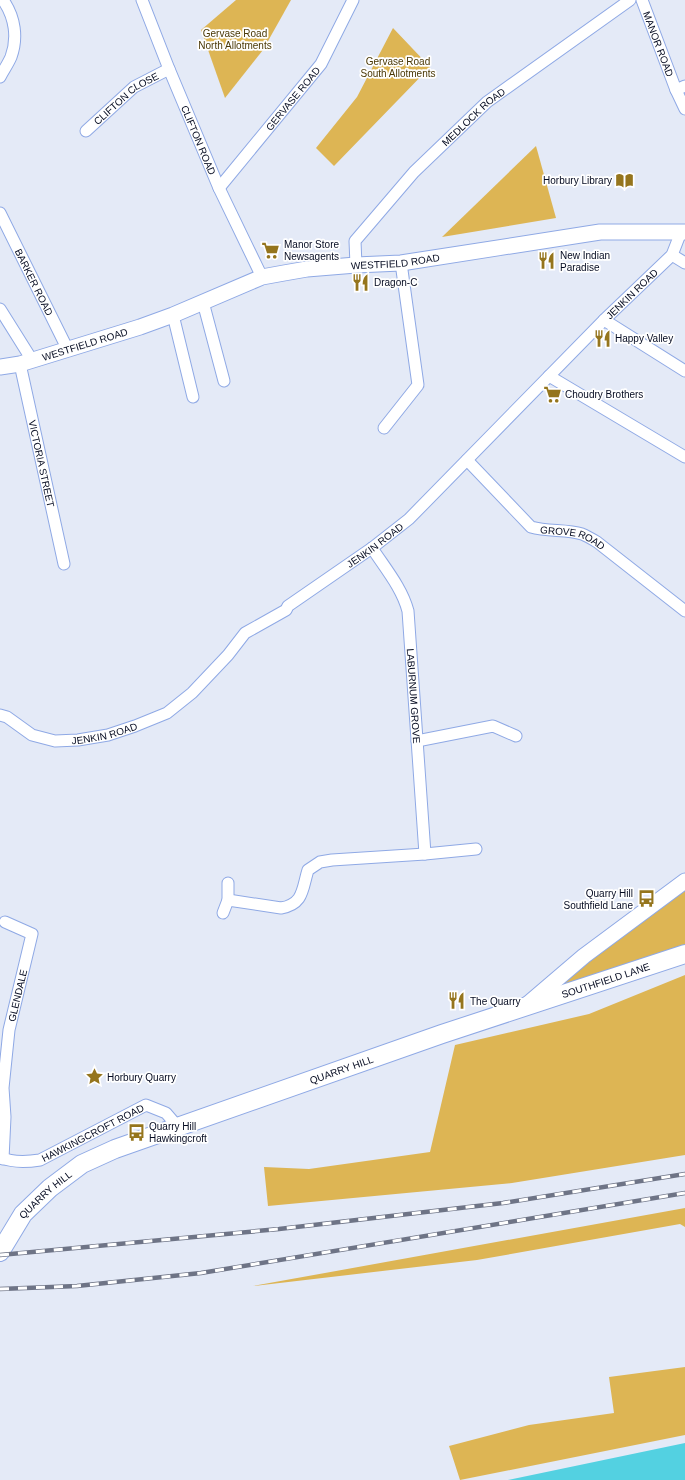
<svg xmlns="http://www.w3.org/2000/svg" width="685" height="1480" font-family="Arial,sans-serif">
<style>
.green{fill:#ddb554}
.water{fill:#53d1e1}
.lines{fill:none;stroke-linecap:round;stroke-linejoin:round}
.minor-casing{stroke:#8fa9e5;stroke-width:13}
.secondary-casing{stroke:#8fa9e5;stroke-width:17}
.trunk-casing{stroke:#8fa9e5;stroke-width:20}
.minor{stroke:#fff;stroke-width:11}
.secondary{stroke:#fff;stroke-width:15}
.trunk{stroke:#fff;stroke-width:18}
.rail-casing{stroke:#6e7486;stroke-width:4.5}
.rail{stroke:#fff;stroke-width:3;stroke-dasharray:9;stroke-linecap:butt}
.labels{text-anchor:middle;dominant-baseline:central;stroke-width:3.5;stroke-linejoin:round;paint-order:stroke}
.park-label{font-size:10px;fill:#4a3806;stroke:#fff}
.street-label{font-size:10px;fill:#050b21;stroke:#fff}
.poi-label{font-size:10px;fill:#050b21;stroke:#fff;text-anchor:start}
</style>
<rect width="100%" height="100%" fill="#e4eaf7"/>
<g class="green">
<path d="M 236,0 L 291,0 L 263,50 L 225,98 L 201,30 Z"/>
<path d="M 393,28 L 430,67 L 334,166 L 316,148 L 357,97 Z"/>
<path d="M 536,146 L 556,218 L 442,237 Z"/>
<path d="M 685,881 L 685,954 L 527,1005 Z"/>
<path d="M 685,975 L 685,1155 L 512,1183 L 268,1206 L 264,1167 L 309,1169 L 430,1152 L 455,1045 L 589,1014 Z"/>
<path d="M 685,1208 L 685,1227 L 680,1224 L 477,1260 L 253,1286 Z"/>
<path d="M 685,1367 L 685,1435 L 460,1480 L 449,1446 L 529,1425 L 614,1413 L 609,1377 Z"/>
</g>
<path class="water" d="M 685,1443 L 685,1480 L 508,1480 Z"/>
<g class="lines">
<defs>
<g id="minor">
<path id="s1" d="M 142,0 L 169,69 L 219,188 L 262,277"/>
<path id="s2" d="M 642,0 L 676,90 L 685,109"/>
<path d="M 0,77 C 3,71 8,64 11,57 C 18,38 15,17 3,0"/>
<path d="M 676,90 L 685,86"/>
<path id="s3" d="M 86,131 L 134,87 L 169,69"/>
<path id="s4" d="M 219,188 L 321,64 L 353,0"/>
<path id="s5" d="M 0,213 L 68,350"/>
<path d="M 672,255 L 685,263"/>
<path id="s6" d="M 356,265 L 355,241 L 414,172 L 487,102 L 630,0"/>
<path d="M 203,302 L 224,381"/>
<path d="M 0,309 L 32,360"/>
<path d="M 173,315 L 193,397"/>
<path d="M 604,320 L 685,371"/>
<path id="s7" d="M 20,364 L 64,564"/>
<path d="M 549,376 L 685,457"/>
<path d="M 384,428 L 418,385 L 401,263"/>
<path id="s8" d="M 467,460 L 531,527 C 548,532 566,529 582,534 C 587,536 592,539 597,542 L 685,611"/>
<path id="s9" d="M 372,548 C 385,568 402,588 408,611 L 425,854"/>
<path id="s10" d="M 0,715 L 7,717 L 32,735 L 55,741 L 78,740 L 108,735 L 135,726 L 167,713 L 192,693 L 228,655 L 245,633 L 286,610 L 288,606 L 372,548 L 409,519 L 604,320 L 672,255 L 681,232"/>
<path d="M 417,741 L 493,726 L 516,736"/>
<path d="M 228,900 L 281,908 C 304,904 302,889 308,870 L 320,862 L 332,860 L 425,854 L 476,849"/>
<path d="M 223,913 L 228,900 L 228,883"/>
<path id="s11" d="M 0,1157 C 12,1163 27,1162 40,1160 L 146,1105 L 166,1113 L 178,1127"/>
<path id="s12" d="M 3,1159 L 5,1117 L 3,1088 L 9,1030 L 32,934 L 5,922"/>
</g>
<g id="secondary">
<path id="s13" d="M 0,367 L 20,364 L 140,327 L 173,315 L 262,277 L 284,273 L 307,269 L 356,265 L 401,263 L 600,232 L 685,232"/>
<path d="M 529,1003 L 584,956 L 685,881"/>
</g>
<g id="trunk">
<path id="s14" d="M 0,1252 L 23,1214 L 50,1188 L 82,1164 L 115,1149 L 442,1034 L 685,954"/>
</g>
</defs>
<use href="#minor" class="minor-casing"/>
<use href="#secondary" class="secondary-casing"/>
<use href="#trunk" class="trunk-casing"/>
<use href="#minor" class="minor"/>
<use href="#secondary" class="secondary"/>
<use href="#trunk" class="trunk"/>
<defs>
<g id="rail">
<path d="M 0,1255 L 279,1229 L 503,1203 L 685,1174"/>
<path d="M 0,1289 L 77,1286 L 201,1273 L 685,1193"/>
</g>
</defs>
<use href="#rail" class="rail-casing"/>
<use href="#rail" class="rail"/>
</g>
<defs>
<symbol id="library-bare" viewBox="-9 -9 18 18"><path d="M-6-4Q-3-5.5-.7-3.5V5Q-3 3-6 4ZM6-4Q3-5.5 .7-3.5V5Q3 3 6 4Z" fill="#95751d" stroke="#fff" stroke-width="2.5" paint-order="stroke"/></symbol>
<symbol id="supermarket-bare" viewBox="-9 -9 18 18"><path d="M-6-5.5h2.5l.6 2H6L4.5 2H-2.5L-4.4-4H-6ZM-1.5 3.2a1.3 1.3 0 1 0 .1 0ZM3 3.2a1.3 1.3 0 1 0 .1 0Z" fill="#95751d" stroke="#fff" stroke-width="2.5" paint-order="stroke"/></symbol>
<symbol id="restaurant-bare" viewBox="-9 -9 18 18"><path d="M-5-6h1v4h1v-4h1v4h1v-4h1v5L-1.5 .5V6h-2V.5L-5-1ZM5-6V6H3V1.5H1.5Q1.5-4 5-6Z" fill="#95751d" stroke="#fff" stroke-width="2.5" paint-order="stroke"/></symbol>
<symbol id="bus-bare" viewBox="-9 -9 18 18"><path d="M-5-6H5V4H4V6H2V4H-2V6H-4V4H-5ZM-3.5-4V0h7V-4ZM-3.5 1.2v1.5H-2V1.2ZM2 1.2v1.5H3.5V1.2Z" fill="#95751d" stroke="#fff" stroke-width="2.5" paint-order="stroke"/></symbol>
<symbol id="sight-bare" viewBox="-9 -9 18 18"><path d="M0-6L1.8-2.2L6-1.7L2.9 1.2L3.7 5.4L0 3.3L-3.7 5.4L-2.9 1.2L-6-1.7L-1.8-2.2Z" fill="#95751d" stroke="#fff" stroke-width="2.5" paint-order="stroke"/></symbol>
</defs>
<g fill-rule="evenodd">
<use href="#library-bare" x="612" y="168" width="25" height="25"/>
<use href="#supermarket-bare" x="258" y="238" width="25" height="25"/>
<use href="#restaurant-bare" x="534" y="248" width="25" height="25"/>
<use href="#restaurant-bare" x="348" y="270" width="25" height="25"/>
<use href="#restaurant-bare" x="590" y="326" width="25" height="25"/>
<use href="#supermarket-bare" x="540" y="382" width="25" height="25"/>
<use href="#bus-bare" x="634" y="886" width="25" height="25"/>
<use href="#restaurant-bare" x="444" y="988" width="25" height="25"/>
<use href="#sight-bare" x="82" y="1064" width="25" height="25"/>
<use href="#bus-bare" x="124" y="1120" width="25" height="25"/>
</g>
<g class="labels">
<g class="park-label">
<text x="235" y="33">Gervase Road<tspan x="235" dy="12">North Allotments</tspan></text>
<text x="398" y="61">Gervase Road<tspan x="398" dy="12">South Allotments</tspan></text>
</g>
<g class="street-label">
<text stroke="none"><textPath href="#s2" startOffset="47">MANOR ROAD</textPath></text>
<text stroke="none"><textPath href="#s3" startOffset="52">CLIFTON CLOSE</textPath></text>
<text stroke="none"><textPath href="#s4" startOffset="116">GERVASE ROAD</textPath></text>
<text stroke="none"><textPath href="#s6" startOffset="196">MEDLOCK ROAD</textPath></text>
<text stroke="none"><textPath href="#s1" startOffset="151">CLIFTON ROAD</textPath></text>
<text stroke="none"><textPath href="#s13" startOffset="412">WESTFIELD ROAD</textPath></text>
<text stroke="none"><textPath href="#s5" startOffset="77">BARKER ROAD</textPath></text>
<text stroke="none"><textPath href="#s10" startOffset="808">JENKIN ROAD</textPath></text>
<text stroke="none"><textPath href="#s13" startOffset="88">WESTFIELD ROAD</textPath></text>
<text stroke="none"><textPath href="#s7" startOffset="102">VICTORIA STREET</textPath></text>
<text stroke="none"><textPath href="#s8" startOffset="136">GROVE ROAD</textPath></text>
<text stroke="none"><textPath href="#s10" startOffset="448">JENKIN ROAD</textPath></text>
<text stroke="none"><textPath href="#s9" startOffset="158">LABURNUM GROVE</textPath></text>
<text stroke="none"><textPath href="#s10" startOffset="112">JENKIN ROAD</textPath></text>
<text stroke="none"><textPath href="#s14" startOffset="677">SOUTHFIELD LANE</textPath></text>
<text stroke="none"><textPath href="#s12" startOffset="165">GLENDALE</textPath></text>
<text stroke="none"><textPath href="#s14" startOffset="398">QUARRY HILL</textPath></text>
<text stroke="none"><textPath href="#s11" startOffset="100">HAWKINGCROFT ROAD</textPath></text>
<text stroke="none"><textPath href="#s14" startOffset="74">QUARRY HILL</textPath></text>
</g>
<g class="poi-label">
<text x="612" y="180" text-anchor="end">Horbury Library</text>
<text x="284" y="244">Manor Store<tspan x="284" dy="12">Newsagents</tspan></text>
<text x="560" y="255">New Indian<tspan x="560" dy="12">Paradise</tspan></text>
<text x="374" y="282">Dragon-C</text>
<text x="615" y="338">Happy Valley</text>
<text x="565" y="394">Choudry Brothers</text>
<text x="633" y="893" text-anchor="end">Quarry Hill<tspan x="633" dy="12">Southfield Lane</tspan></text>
<text x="470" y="1001">The Quarry</text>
<text x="107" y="1077">Horbury Quarry</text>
<text x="149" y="1126">Quarry Hill<tspan x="149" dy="12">Hawkingcroft</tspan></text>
</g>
</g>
</svg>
